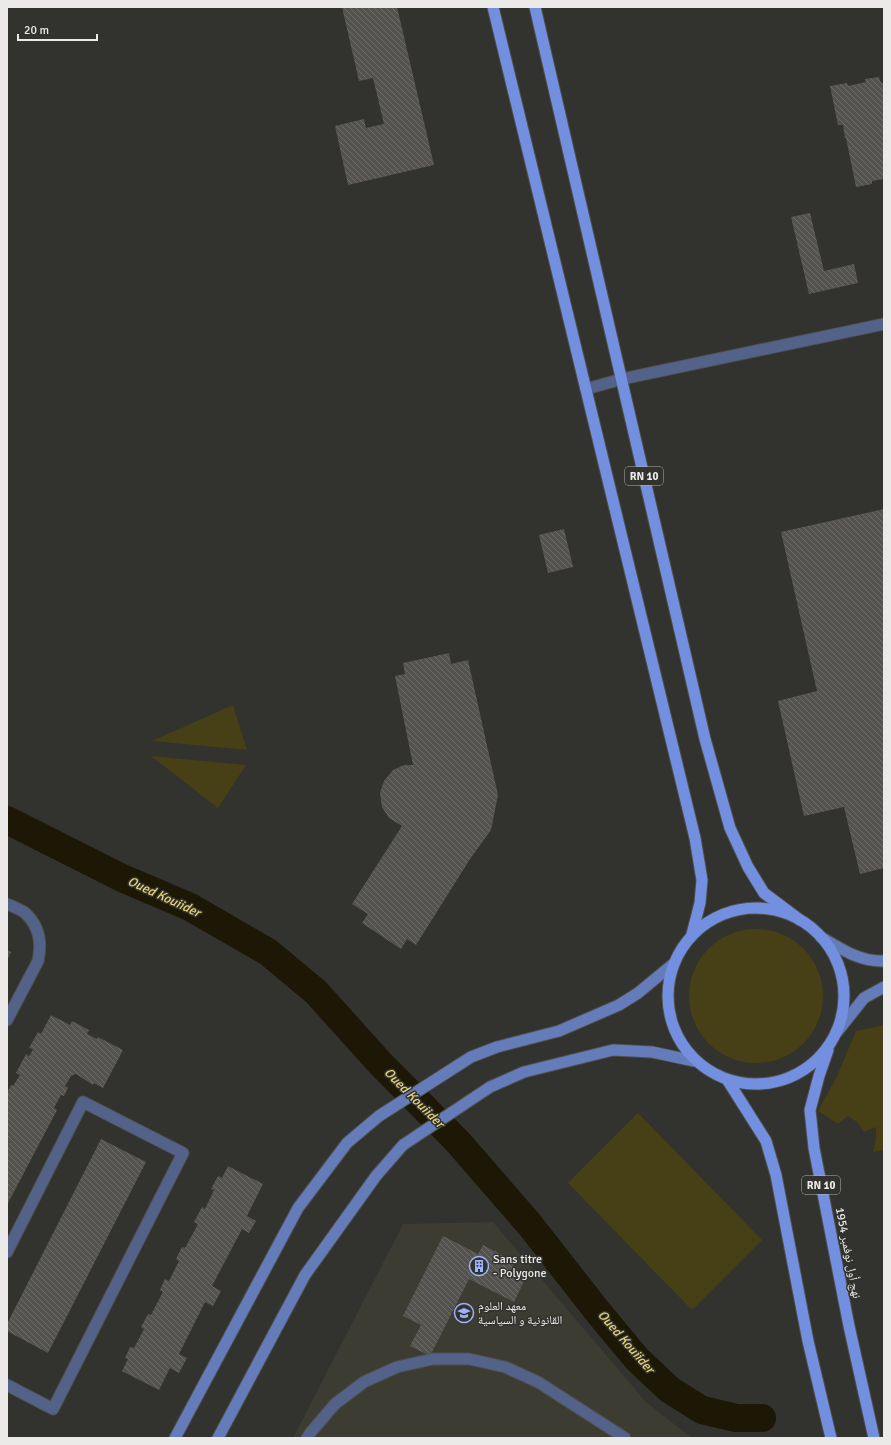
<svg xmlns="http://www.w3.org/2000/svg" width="891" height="1445" font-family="Signika,'Noto Naskh Arabic',sans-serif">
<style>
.built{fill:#3d3c32}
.green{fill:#473f15}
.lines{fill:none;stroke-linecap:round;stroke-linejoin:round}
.canal{stroke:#1c1805;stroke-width:28}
.building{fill:url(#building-back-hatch)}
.service-casing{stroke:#504f4c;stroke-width:13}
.minor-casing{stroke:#504f4c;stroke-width:13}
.secondary-casing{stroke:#504f4c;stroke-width:13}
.primary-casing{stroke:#504f4c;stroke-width:13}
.service{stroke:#536289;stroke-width:11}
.minor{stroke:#536289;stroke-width:11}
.secondary{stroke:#657cba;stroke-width:11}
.primary{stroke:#7390e0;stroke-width:11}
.labels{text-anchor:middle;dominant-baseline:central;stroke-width:3;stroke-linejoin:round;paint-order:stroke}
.shield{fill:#32322e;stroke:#b4b3b0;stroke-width:1}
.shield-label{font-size:11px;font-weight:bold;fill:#ebeae8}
.street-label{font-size:12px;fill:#ebeae8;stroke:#32322e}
.poi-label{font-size:12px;fill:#ebeae8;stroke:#32322e;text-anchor:start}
.water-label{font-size:13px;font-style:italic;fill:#e6d477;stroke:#32322e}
</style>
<defs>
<pattern id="building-back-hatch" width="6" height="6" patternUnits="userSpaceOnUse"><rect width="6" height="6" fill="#54534f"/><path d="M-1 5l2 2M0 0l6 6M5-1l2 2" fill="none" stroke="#6d6c68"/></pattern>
</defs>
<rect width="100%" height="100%" fill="#32322e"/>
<path class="built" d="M 493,1222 L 646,1402 L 692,1438 L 293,1438 L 403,1224 Z"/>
<g class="green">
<path d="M 233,705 L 247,750 L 152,741 Z"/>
<path d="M 151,756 L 246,765 L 218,808 Z"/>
<circle cx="756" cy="996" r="67"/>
<path d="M 884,1025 L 884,1150 L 873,1152 L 876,1138 L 876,1127 L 864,1132 L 857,1122 L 848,1116 L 838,1124 L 818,1111 L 837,1076 L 856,1031 Z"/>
<path d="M 638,1113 L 762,1240 L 692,1310 L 568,1183 Z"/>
</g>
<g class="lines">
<path class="canal" d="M 7,820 L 122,878 L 190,907 L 268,952 L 316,992 L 379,1062 L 458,1142 L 530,1225 L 598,1312 L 637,1359 L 670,1390 L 702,1410 L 736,1418 L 762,1418"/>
</g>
<g class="building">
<path d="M 342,7 L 397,7 L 434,165 L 348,185 L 335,126 L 364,119 L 366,128 L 384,124 L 373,78 L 359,81 Z"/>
<path d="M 879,77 L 880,81 L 884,85 L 883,98 L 884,99 L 884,179 L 872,181 L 872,184 L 856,187 L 846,138 L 845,138 L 843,125 L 838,125 L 830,86 L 847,83 L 848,86 L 866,82 L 865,79 Z"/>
<path d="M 810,213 L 824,271 L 854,264 L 858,283 L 809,294 L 791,217 Z"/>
<path d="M 884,509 L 884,868 L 860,874 L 844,807 L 804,816 L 778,701 L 817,691 L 781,532 Z"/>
<path d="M 564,529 L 573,567 L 548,573 L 539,535 Z"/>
<path d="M 449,653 L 451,664 L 468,660 L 498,795 L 491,830 L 470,859 L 416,945 L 407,939 L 401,949 L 362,923 L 368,914 L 352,904 L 402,826 L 389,818 L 382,807 L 380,793 L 384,781 L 393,770 L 404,765 L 413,765 L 395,676 L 405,674 L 403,663 Z"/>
<path d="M 7,950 L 11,952 L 7,960 Z"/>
<path d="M 51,1015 L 70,1025 L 72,1021 L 89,1030 L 87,1034 L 97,1039 L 98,1037 L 123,1050 L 103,1088 L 94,1083 L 93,1085 L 76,1074 L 71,1076 L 65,1086 L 68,1088 L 64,1096 L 61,1095 L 54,1108 L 57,1110 L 8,1203 L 7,1203 L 7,1142 L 11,1143 L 7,1141 L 7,1093 L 11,1085 L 13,1086 L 20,1075 L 16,1073 L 26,1054 L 29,1056 L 30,1055 L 33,1049 L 29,1048 L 38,1032 L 41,1034 Z"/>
<path d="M 101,1139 L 146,1162 L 48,1353 L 7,1331 L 7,1324 Z"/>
<path d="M 228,1166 L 263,1184 L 247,1216 L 256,1221 L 249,1233 L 242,1229 L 212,1286 L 221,1291 L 213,1306 L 205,1302 L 179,1354 L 187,1358 L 179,1373 L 170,1368 L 159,1390 L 122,1371 L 128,1359 L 125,1358 L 130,1347 L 134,1348 L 144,1329 L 141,1327 L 148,1314 L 151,1315 L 163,1292 L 160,1290 L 165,1279 L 169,1281 L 179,1261 L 176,1259 L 182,1247 L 185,1248 L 198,1224 L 194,1222 L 202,1207 L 205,1209 L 214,1190 L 211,1189 L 218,1176 L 222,1178 Z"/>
<path d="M 443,1236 L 478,1254 L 483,1245 L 515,1262 L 510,1271 L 525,1279 L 514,1302 L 469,1279 L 430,1356 L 410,1346 L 421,1325 L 403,1316 Z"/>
</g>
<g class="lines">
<defs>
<g id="service">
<path d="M 586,389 L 622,379 L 884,324"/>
<path d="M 307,1438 L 311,1432 L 335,1404 L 364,1382 L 397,1367 L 433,1359 L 469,1359 L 505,1367 L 538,1382 L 625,1438"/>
</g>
<g id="minor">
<path d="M 7,904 C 12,906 19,909 24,912 C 39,925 42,943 38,961 L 7,1020"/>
<path d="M 7,1252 L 83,1102 L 183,1153 L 53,1409 L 7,1385"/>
</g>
<g id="secondary">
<path d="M 821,937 C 841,949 860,962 884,961"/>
<path d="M 837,1032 L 864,998 L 884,987"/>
<path d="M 175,1438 L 298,1208 L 347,1143 L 379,1116 L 471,1057 L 497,1047 L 559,1031 L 619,1005 L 638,993 L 672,965"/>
<path d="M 218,1438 L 305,1275 L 376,1176 L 403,1145 L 490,1087 L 524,1072 L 613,1050 L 652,1052 L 694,1061"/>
</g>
<g id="primary">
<path d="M 493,7 L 695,838 L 702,880 L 700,903 L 692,934"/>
<path d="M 535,7 L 705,739 L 730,828 L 748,867 L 764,893 L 800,920"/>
<circle cx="756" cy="996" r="88"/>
<path d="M 828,1050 L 819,1076 L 810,1110 L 814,1148 L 849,1326 L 874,1438"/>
<path d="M 728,1081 L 766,1141 L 776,1175 L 808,1341 L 831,1438"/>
</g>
</defs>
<use href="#service" class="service-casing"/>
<use href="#minor" class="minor-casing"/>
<use href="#secondary" class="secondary-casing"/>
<use href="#primary" class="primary-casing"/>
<use href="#service" class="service"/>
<use href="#minor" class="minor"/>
<use href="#secondary" class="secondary"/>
<use href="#primary" class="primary"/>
</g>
<defs>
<symbol id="building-ring" viewBox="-11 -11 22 22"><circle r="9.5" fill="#32322e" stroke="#9ab5fd" stroke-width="1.5"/><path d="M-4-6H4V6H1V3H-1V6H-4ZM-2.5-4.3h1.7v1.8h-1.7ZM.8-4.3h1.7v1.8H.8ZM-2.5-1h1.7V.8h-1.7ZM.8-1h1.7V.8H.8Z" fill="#9ab5fd"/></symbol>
<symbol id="university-ring" viewBox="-11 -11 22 22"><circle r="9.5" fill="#32322e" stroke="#9ab5fd" stroke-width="1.5"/><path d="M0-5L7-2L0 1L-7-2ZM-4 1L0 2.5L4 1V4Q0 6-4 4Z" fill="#9ab5fd"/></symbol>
</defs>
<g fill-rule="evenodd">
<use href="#building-ring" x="468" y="1255" width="22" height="22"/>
<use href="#university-ring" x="453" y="1302" width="22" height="22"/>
</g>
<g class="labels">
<g class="shield">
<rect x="625" y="467" width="38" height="18" rx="3"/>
<rect x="802" y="1176" width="38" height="18" rx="3"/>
</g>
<g class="shield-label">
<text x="644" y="476">RN 10</text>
<text x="821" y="1185">RN 10</text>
</g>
<g class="street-label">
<text transform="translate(848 1253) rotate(79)">نهج أول نوفمبر 1954</text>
</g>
<g class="poi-label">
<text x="493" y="1259">Sans titre<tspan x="493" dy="14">- Polygone</tspan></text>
<text x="478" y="1306">معهد العلوم<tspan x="478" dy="14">القانونية و السياسية</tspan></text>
</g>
<g class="water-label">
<text transform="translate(164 897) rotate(25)">Oued Kouiider</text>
<text transform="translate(414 1098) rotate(45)">Oued Kouiider</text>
<text transform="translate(626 1342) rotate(49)">Oued Kouiider</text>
</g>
</g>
<rect width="891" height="1445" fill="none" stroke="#ebeae8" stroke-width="16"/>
<path d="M18 34v6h79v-6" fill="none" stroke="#ebeae8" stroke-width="2"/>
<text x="24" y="34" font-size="12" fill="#ebeae8" stroke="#32322e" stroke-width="3" paint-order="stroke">20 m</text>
</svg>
